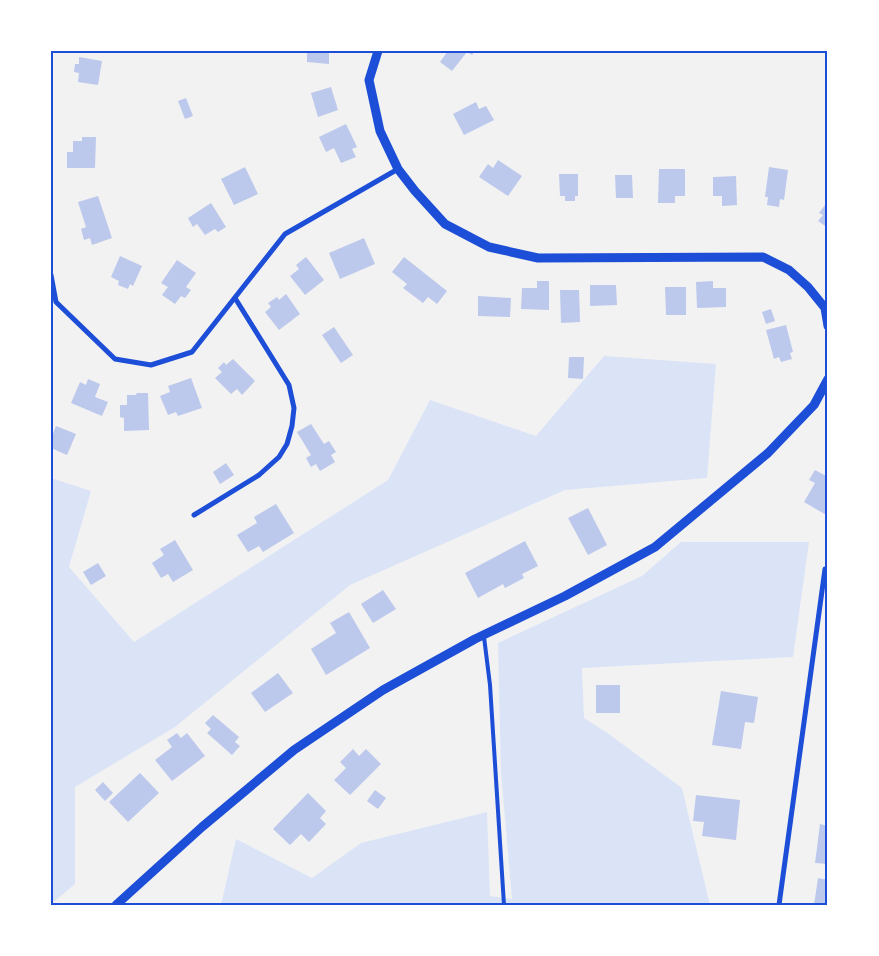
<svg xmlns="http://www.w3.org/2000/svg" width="879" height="956" font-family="Merriweather,serif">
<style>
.green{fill:#dbe4f7}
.building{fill:#bdc9ec}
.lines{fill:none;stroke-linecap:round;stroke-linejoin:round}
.service{stroke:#1d4ed8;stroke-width:4}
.minor{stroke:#1d4ed8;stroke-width:5}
.tertiary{stroke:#1d4ed8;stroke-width:9}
.neatline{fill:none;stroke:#1d4ed8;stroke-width:2}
</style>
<rect width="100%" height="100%" fill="#f2f2f2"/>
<g class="green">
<path d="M 604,356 L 716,364 L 707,478 L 565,490 L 350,585 L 175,727 L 75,787 L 75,884 L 51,904 L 51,478 L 91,491 L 69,567 L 134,642 L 388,480 L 430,400 L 536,436 Z"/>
<path d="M 681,542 L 809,542 L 793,657 L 582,668 L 584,718 L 606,732 L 682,788 L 710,905 L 221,905 L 236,839 L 312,878 L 361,843 L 487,812 L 490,896 L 512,899 L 501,773 L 498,643 L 642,576 Z"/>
</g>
<g class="building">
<path d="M 307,51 L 329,51 L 329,64 L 307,62 Z"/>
<path d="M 448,51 L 475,51 L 472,55 L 467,52 L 452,71 L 440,62 Z"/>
<path d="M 79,57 L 102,61 L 98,85 L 78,82 L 79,73 L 74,72 L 75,64 L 79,64 Z"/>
<path d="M 331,87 L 338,110 L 318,117 L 311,93 Z"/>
<path d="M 186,98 L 193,116 L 185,119 L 178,101 Z"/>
<path d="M 476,102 L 479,109 L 486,106 L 494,120 L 464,135 L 453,114 Z"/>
<path d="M 346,124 L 357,147 L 352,149 L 356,157 L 341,163 L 334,148 L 326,152 L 319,137 Z"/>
<path d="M 82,137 L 96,137 L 95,168 L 67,168 L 67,152 L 73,152 L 73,141 L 82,141 Z"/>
<path d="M 498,160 L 522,176 L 508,196 L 479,177 L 488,164 L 493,168 Z"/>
<path d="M 245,167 L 258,194 L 234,205 L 221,179 Z"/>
<path d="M 769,167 L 788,170 L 784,200 L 780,199 L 779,207 L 767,205 L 768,197 L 765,197 Z"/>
<path d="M 659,169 L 685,169 L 685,196 L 675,196 L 675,203 L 658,203 Z"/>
<path d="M 559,174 L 578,174 L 578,196 L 575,196 L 575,201 L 565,201 L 565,196 L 560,196 Z"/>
<path d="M 615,175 L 632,175 L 633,198 L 616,198 Z"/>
<path d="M 736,176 L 737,205 L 722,206 L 722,196 L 713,196 L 713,177 Z"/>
<path d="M 98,196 L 112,238 L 92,245 L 90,238 L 84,240 L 81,229 L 86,227 L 78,202 Z"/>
<path d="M 828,201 L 828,228 L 818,221 L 823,215 L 819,213 Z"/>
<path d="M 211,203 L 226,227 L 218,232 L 215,229 L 205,235 L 197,224 L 193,227 L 188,218 Z"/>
<path d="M 364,238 L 375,264 L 340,279 L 329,253 Z"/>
<path d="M 120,256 L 142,266 L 133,286 L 130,284 L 128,289 L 118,285 L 119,281 L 111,277 Z"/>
<path d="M 306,257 L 324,280 L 305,295 L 290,276 L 299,269 L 296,265 Z"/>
<path d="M 404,257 L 447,291 L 437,304 L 428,297 L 423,303 L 403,288 L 407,284 L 392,272 Z"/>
<path d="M 177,260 L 196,273 L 186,287 L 191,290 L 185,298 L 181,296 L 175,304 L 162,295 L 168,287 L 161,283 Z"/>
<path d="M 537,281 L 549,281 L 549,310 L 521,309 L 522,288 L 537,288 Z"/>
<path d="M 713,281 L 713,288 L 726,288 L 726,307 L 697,308 L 696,282 Z"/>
<path d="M 590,285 L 616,285 L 617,305 L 590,306 Z"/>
<path d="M 665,287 L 686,287 L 686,315 L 666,315 Z"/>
<path d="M 560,290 L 579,290 L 580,322 L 561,323 Z"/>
<path d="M 286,294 L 300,314 L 279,330 L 265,312 L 271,307 L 268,303 L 277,297 L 279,300 Z"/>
<path d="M 478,296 L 511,298 L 510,317 L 478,316 Z"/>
<path d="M 771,309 L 775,321 L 766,324 L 762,312 Z"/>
<path d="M 786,325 L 793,352 L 790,353 L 792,359 L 781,362 L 779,357 L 774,359 L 766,330 Z"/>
<path d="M 334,327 L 353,355 L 341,363 L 322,335 Z"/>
<path d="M 569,357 L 584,357 L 583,379 L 568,378 Z"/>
<path d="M 233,359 L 255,381 L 242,395 L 237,389 L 231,394 L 215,378 L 222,372 L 218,368 L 224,362 L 226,365 Z"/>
<path d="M 191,378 L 202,408 L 178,416 L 176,412 L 168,415 L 160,396 L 170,392 L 168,386 Z"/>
<path d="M 88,379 L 100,384 L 95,397 L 108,402 L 102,416 L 71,403 L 80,382 L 86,385 Z"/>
<path d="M 137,393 L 148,393 L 149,430 L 124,431 L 124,418 L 120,417 L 120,405 L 127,405 L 127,395 L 136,395 Z"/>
<path d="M 311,424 L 324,444 L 329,441 L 336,452 L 331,455 L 335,462 L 320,471 L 316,464 L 311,467 L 306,458 L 311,455 L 297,432 Z"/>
<path d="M 56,426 L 76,434 L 67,455 L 51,448 L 51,439 Z"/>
<path d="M 226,463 L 234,475 L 220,484 L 213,472 Z"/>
<path d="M 815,470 L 828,477 L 828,516 L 804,502 L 815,483 L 809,480 Z"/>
<path d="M 276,504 L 294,533 L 263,552 L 259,546 L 248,552 L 237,535 L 257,523 L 254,517 Z"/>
<path d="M 588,508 L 607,545 L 588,555 L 568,518 Z"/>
<path d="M 175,540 L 193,570 L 173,582 L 168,574 L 161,578 L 152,563 L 164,555 L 160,549 Z"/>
<path d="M 525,541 L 538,566 L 522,574 L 524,578 L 505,588 L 503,584 L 478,598 L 465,573 Z"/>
<path d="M 98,563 L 106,576 L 91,585 L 83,572 Z"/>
<path d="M 383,590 L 396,609 L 373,623 L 361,604 Z"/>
<path d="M 349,612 L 370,648 L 326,675 L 311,649 L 336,633 L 330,623 Z"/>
<path d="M 278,673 L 293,693 L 265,712 L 251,693 Z"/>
<rect x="596" y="685" width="24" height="28"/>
<path d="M 721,691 L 758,697 L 754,723 L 745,722 L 741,749 L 712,745 Z"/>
<path d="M 213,715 L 239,737 L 235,742 L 240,746 L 232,755 L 207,733 L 211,729 L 205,723 Z"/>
<path d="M 177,733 L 181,738 L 187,733 L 205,756 L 172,781 L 155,760 L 172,747 L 167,740 Z"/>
<path d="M 353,749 L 359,756 L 366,749 L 381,764 L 350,795 L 334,780 L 346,768 L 340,762 Z"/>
<path d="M 140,773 L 159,793 L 128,822 L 109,802 Z"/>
<path d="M 103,782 L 113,793 L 105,801 L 95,790 Z"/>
<path d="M 375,790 L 386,798 L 378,809 L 367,801 Z"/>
<path d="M 308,793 L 326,811 L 320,818 L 326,824 L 309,842 L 301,834 L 290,845 L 273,829 Z"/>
<path d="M 696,795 L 740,800 L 736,840 L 702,836 L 704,822 L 693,821 Z"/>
<path d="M 820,824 L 828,826 L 828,864 L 815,863 Z"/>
<path d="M 818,878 L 828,880 L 828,905 L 814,905 Z"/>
</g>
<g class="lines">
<path class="service" d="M 484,637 L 490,685 L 504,905"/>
<g class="minor">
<path d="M 51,275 L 56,302 L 115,359 L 151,365 L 192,352 L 285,234 L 398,169"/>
<path d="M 194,515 L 259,475 L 279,457 L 287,444 L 292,426 L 294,408 L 289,385 L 235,298"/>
<path d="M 779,905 L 825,569"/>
</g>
<g class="tertiary">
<path d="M 378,51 L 369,80 L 380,131 L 398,169 L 415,191 L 445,224 L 489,247 L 538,258 L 763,257 L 789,270 L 808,287 L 825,308 L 828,326"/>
<path d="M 116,905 L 202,827 L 294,750 L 383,690 L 475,639 L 565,596 L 655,547 L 768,453 L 814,405 L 828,379"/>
</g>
</g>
<rect width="879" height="956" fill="none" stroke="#ffffff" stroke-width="105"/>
<rect x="52" y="52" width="774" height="852" class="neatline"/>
</svg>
